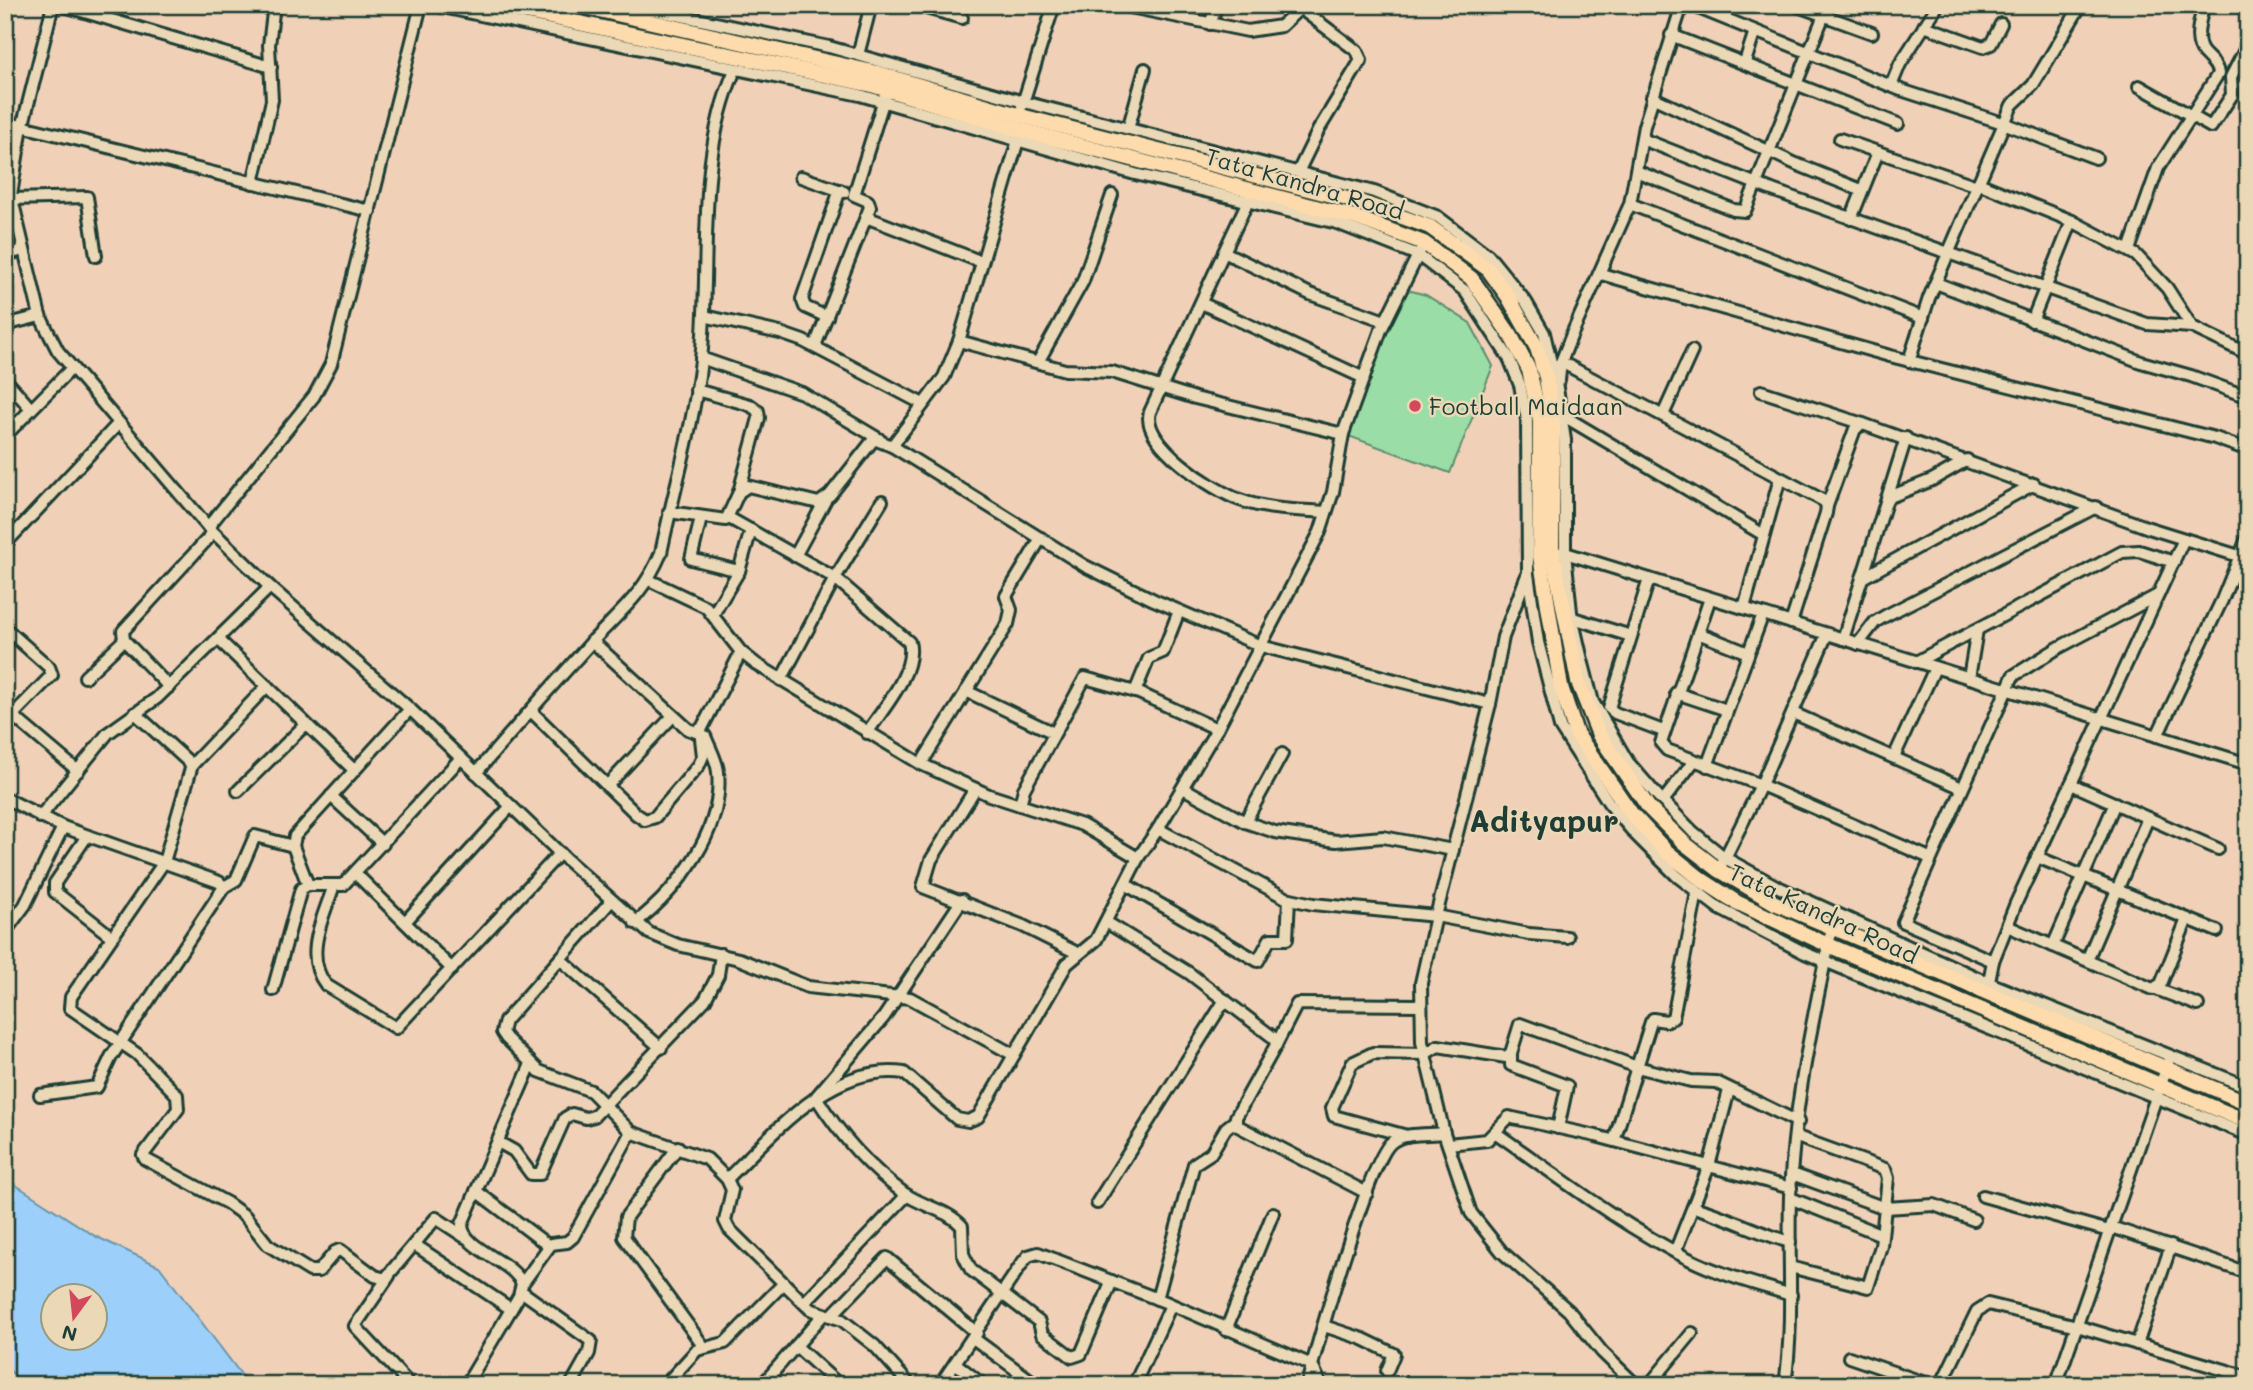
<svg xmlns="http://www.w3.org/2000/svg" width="2253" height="1390" font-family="Mali,sans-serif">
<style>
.green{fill:#9bdda7;stroke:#5d8d6e;stroke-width:2}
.water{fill:#9cd0fa;stroke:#6a95ab;stroke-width:2;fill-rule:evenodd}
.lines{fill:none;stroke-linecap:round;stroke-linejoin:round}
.minor-casing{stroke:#1f3d34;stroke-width:16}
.major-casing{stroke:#1f3d34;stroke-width:19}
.minor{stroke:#ebd8b6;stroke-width:10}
.major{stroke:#fedbac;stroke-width:14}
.poi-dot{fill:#d1495b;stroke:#ebd8b6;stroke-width:2.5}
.labels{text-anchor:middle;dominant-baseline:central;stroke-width:5;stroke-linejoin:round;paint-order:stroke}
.street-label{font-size:23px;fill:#1f3d34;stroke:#ebd8b6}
.poi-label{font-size:23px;fill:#1f3d34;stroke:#ebd8b6;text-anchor:start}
.district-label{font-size:30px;font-weight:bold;fill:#1f3d34;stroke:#ebd8b6}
</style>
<rect width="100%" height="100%" fill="#f0d1b7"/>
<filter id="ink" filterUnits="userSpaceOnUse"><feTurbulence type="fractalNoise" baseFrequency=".0143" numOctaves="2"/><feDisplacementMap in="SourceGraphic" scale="14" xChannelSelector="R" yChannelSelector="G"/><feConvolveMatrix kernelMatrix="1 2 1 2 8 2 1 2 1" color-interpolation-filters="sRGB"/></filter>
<g filter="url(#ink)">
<path class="green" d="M 1401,288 L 1426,295 L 1470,323 L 1493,366 L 1450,473 L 1343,434 Z"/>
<path class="water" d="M 5,1178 L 95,1236 L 159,1266 L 249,1385 L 25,1385 L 5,1366 ZM 52,1296 L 94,1296 L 94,1338 L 52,1338 Z"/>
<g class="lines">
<defs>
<g id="minor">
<path d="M 53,5 L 21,132 L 11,195 L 40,316 L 58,351 L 208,527 L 270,587 L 410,709 L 567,860 L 649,933 L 678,945 L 739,959 L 808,987 L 910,998 L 1014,1055"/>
<path d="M 61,5 L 271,67"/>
<path d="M 433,5 L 860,95 L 1135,174 L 1337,223 L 1418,255 L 1465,291 L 1509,358 L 1520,385 L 1527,420 L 1528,574 L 1538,642 L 1560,727 L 1609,803 L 1635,834 L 1677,876 L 1720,909 L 1805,953 L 2248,1135"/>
<path d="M 630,5 L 829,47 L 1024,102 L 1374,192 L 1438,217 L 1488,255 L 1526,302 L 1544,333 L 1557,388 L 1565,440 L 1565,553 L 1571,612 L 1581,656 L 1593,702 L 1628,762 L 1655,793 L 1693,832 L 1725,858 L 1776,886 L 1989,983 L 2248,1087"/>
<path d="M 915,5 L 962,18"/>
<path d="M 1120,5 L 1248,31 L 1281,26 L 1300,8"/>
<path d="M 1296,5 L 1357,51 L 1361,60 L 1319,129 L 1298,172"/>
<path d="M 1691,5 L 1901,90 L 2003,123 L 2096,158"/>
<path d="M 1795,5 L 1872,33"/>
<path d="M 1210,24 L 1217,5"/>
<path d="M 1924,26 L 1983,47 L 1991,44 L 2001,24"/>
<path d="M 1671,35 L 1898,124"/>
<path d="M 858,55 L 871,5"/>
<path d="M 1745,62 L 1755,31"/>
<path d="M 1891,86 L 1900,64 L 1938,5"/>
<path d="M 2139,86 L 2211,127 L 2232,95 L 2231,77 L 2248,44"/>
<path d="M 1652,97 L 1796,164 L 1861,190"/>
<path d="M 1022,106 L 1054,5"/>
<path d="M 5,122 L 370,211"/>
<path d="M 1128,129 L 1145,69"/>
<path d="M 1019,137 L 959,341 L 1065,370 L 1112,372 L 1195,398 L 1343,434"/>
<path d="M 1642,139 L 1772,190 L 2147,324 L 2192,327"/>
<path d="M 1840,139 L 1977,186"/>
<path d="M 1636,171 L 1734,210 L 1745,211 L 1824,15"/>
<path d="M 801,177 L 844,192"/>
<path d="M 253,183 L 272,100 L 269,45 L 274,5"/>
<path d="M 1978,183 L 2072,221 L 2136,255 L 2167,288 L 2192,327 L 2248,354"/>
<path d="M 11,199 L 87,197 L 96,256"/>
<path d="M 1630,204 L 1923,318"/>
<path d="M 866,217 L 982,262"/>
<path d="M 1851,219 L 1878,152"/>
<path d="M 2129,250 L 2158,168 L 2218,74 C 2217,63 2208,59 2202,51 C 2194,38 2200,19 2204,5"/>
<path d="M 1224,252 L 1248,201"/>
<path d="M 5,255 L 23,250"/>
<path d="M 1601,274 L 1890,356 L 2215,438 L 2248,450"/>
<path d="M 1936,283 L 2141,362 L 2191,376 L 2248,397"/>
<path d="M 1201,303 L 1364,378"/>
<path d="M 704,316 L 780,333 L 803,341 L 923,404"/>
<path d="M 827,317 L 805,307 L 802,299 L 840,190"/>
<path d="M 2032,321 L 2072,221"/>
<path d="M 5,325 L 40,316"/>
<path d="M 959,341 L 944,377 L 892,446 L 1085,566 L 1154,600 L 1261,646 L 1490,704"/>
<path d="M 815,346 L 870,207 L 868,201 L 854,195 L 885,96"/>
<path d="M 701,358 L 802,393 L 879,439"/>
<path d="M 1909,361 L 1929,298 L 2012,105 L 2033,85 L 2081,5"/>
<path d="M 1038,362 L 1083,281 L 1112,195"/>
<path d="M 1561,362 L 1824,501 L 1827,506 L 1826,513 L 1791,623"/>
<path d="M 5,379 L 31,409"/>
<path d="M 1559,380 L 1561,362 L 1572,334 L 1630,204 L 1644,126 L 1682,5"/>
<path d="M 696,390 L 750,405 L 758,411 L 759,418 L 739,492"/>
<path d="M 1761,391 L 1863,424"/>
<path d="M 1562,415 L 1764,535"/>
<path d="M 1663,415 L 1692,351"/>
<path d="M 5,436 L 72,368"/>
<path d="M 1887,498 L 1932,480 L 1967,460"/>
<path d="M 1827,506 L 1855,429 L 1863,424 L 2149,528 L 2239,556"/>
<path d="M 669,512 L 726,520 L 739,492 L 748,486 L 819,503 L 830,495 L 874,439 L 892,446"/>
<path d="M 1325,512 C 1297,510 1267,510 1240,500 C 1214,491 1140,443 1150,412 L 1224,252 L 1310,294 L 1385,321"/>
<path d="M 701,518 L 691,559 L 739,571"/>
<path d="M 729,518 L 835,578 L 909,642 C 917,671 882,710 867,733"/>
<path d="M 208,527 L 314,396 L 331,364 L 421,5"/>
<path d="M 5,544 L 118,424"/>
<path d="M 1562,552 L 2248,764"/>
<path d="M 795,556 L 825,501"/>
<path d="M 1527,575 L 1503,637 L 1490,704 L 1436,916 L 1529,934 L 1567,937"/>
<path d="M 1862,578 L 2034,484"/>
<path d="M 1649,579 L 1609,708 L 1615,713 L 1663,731"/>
<path d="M 649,580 L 706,607 L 741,652 L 756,664 L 921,764 L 989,795 L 1082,825 L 1138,858 L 1158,829 L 1286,898 L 1313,904 L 1436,916 L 1421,983 L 1422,1042 L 1444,1133 L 1471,1213 L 1502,1252 L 1569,1311 L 1602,1352 L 1636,1385"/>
<path d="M 1710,598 L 1661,743 L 1667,750 L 1761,785 L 1827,634"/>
<path d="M 1744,608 L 1780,478"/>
<path d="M 714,613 L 739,571 L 751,530"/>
<path d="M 1573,618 L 1631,636"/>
<path d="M 5,628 L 49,667 L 52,675 L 5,723"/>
<path d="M 1698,633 L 1748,653"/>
<path d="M 218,639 L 354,770"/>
<path d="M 1843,639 L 1906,438"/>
<path d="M 592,641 L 688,729 L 696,732 L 702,728 L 741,652"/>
<path d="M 1858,644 L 1875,622 L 1885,616 L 2096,507"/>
<path d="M 1916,662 L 2122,552 L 2139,551 L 2174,562"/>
<path d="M 85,677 L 124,640"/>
<path d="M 1969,678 L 1977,630"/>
<path d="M 781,680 L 835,578 L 882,501"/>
<path d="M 267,686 L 192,765 L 164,862 L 71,997 L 70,1008 L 137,1054 L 177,1095 L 178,1109 L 143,1155 L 145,1159 L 227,1203 L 245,1216 L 268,1245 L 310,1271 L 319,1271 L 335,1252 L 340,1250 L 375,1276 L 385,1279 L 436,1218 L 465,1237"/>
<path d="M 169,687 L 124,640 L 123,631 L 213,533"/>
<path d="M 966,691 L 1054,733"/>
<path d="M 1135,692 L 1149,658 L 1163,652 L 1179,611"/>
<path d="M 1676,693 L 1727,710"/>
<path d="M 531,711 L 636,814 L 645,820 L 655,817 L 699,765 L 703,756 L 700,730"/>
<path d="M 135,713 L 192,765"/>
<path d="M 1793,713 L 1962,788"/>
<path d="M 13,716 L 78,771"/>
<path d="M 2157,736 L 2222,600 L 2248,536"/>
<path d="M 1894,757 L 1935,668"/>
<path d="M 921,764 L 1008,624 L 1011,610 L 1006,596 L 1041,538"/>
<path d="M 1707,766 L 1763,614"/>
<path d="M 476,773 C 513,730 550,688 588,646 C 618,613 643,596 661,553 C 674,489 694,424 701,360 C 711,264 695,160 735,70"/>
<path d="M 2071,784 L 2218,849"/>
<path d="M 607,786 L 673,716"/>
<path d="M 1183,788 L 1245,822 L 1275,832 L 1336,841 L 1383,837 L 1453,850"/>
<path d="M 975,789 L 931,860 L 923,887 L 1023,926 L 1077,953"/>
<path d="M 238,791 L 306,724"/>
<path d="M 331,796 L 383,844"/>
<path d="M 5,798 L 63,827 L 219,882 L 224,887 L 111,1057 L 97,1087 L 40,1095"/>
<path d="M 1663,801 L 1694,761"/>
<path d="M 1020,805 L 1024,789 L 1085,678 L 1139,693 L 1217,729"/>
<path d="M 40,817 L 108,733 L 157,698 L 270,587"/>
<path d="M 1245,822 L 1282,754"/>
<path d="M 1158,829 L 1217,729 L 1320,532 L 1333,492 L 1343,434 L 1381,330 L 1420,251"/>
<path d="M 87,836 L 55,883 L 55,892 L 112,937"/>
<path d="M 5,839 L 5,847"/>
<path d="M 2037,857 L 2217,931"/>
<path d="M 1723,862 L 1761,785 L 1930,858"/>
<path d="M 355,873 L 452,969"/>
<path d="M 1125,884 L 1258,961 L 1270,939 L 1287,939 L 1289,899"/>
<path d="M 308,885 L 293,846 L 295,836 L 410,709"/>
<path d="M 224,887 L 236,880 L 255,836 L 293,846"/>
<path d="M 333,888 C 323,918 303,956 326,985 L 396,1028 L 560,853"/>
<path d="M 962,900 L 884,1017 L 816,1097 C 840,1135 868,1167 905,1194 C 924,1207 946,1209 962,1226 L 963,1254 L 971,1270 L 1039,1322 L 1042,1334 L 1072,1357 L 1081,1354 L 1112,1281"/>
<path d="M 611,901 L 505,1021 L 502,1032 L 506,1038 L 539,1071 L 591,1091 L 631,1132 L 707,1159 L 727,1179 L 732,1190 L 725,1221 L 729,1229 L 810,1309 L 842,1320 L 875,1346 L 910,1385"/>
<path d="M 405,922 L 511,806"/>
<path d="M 1106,922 L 1189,973 L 1274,1038 L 1276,1045 L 1236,1117 L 1236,1125 L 1367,1193"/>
<path d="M 635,923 C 679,889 724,830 718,772 C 717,760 709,747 705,736"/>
<path d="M 2007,926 L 2153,989 L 2161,984 L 2187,919"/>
<path d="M 5,932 L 25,905 L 63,827"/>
<path d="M 2053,946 L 2115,803"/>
<path d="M 560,959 L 661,1048"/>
<path d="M 2087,960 L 2148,818"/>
<path d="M 1993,961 L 1903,922 L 2013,676 L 2058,648 L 2158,595"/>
<path d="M 1988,987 L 1993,961 L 2016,903 L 2184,539"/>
<path d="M 2156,989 L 2198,1005"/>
<path d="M 273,990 L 301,889 L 308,885 L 343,885 L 461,758"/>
<path d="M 1276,1045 L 1297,1004 L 1420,1005"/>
<path d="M 1511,1053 L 1511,1065 L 1567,1086 L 1558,1128"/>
<path d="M 1496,1133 C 1559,1177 1621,1225 1689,1259 C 1721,1275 1757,1284 1791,1295"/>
<path d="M 1407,1136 L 1334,1116 L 1332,1108 L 1352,1063 L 1373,1053 L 1425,1054 L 1438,1046 L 1506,1057 L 1511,1053 L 1520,1024 L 1637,1067 L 1691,1081 L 1716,1082 L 1798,1122"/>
<path d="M 1614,1141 L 1651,1022 L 1653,1019 L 1666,1021 L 1673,1018 L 1697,892"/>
<path d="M 498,1142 L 514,1151 L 531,1174 L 540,1174 L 565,1118 L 572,1114 L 586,1118 L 594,1116 L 705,1000 L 718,975 L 721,954"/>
<path d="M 1448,1144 L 1487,1140 L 1509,1117 L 1513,1118 L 1596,1136 L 1791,1188"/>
<path d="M 678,1147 L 626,1217 L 624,1237 L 704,1347"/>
<path d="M 1792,1174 L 1885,1208 L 1934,1205 L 1974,1220"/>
<path d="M 727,1179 C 773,1134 831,1063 904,1073 L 957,1119 L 968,1121 L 978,1117 L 1067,964 L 1096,940 L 1138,858"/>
<path d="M 476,1191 L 549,1246"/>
<path d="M 1983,1196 L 2109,1231"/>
<path d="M 1790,1198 L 1882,1235"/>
<path d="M 1097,1203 L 1225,1000"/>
<path d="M 1693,1207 C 1727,1216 1757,1233 1790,1242"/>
<path d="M 2111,1227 L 2248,1273"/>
<path d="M 415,1245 L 511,1309"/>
<path d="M 1675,1252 L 1709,1166 L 1729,1090"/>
<path d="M 1790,1267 L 1868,1287 L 1881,1246 L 1888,1178 L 1885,1169 L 1797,1137"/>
<path d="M 389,1276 L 355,1326 L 410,1385"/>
<path d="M 522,1284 L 551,1244 L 567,1242 L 573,1237 L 631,1132"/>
<path d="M 521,1291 L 591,1341 L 589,1353 L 571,1385"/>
<path d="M 1157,1299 L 1194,1164 L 1211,1153 L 1226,1128 L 1235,1121"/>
<path d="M 804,1303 L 907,1195"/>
<path d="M 832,1315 L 887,1258 L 977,1333"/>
<path d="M 1324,1326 L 1363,1339 L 1394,1354 L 1387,1371"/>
<path d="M 1226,1330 L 1273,1213"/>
<path d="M 973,1338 L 1037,1385"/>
<path d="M 2137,1344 L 2171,1246"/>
<path d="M 796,1346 L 839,1385"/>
<path d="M 1849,1357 L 1931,1385"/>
<path d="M 955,1363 L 983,1385"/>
<path d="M 1786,1379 L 1799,1385"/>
<path d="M 466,1385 L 519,1296 L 522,1284 C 513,1260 462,1250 462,1224 L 531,1064"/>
<path d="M 665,1385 L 697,1350 L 725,1343 L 784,1283"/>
<path d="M 762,1385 L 823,1315"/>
<path d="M 940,1385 L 1023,1262 L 1028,1256 L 1038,1253 L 1168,1303 L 1312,1365 L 1321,1385"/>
<path d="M 1134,1385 L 1171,1305"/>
<path d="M 1307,1385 C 1316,1349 1370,1157 1392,1142 C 1405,1132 1428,1135 1444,1133"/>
<path d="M 1464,1385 L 1473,1385"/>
<path d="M 1649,1385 L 1692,1333"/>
<path d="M 1785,1385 C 1794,1322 1788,1260 1790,1197 C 1793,1106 1814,1016 1832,927"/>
<path d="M 1941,1385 L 1977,1311 L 1988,1304 L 2077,1326 L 2248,1377"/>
<path d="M 2056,1385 L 2168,1063"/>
</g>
<g id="major">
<path d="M 494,5 L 872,85 L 1021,130 L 1354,217 L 1424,243 L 1471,278 L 1511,336 L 1529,370 L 1540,420 L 1540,556 L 1561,687 L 1576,733 L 1631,813 L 1666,851 L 1702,880 L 1736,902 L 1828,945 L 2248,1122"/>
<path d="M 577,5 L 877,73 L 1025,117 L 1363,203 L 1430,227 L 1488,269 L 1509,298 L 1537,348 L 1546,377 L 1553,421 L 1552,549 L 1578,682 L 1599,735 L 1649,808 L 1684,843 L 1719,870 L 1775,903 L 2248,1103"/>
</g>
</defs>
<use href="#minor" class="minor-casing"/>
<use href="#major" class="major-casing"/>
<use href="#minor" class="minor"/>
<use href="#major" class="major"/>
</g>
</g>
<circle class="poi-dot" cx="1415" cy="406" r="7"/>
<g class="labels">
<g class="street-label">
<text transform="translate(1305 183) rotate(16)">Tata Kandra Road</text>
<text transform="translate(1824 913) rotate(25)">Tata Kandra Road</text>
</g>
<g class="poi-label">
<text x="1429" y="406">Football Maidaan</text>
</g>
<g class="district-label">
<text x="1544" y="820">Adityapur</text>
</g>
</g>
<rect width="2253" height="1390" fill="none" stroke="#ebd8b6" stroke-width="28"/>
<rect x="14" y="14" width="2225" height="1362" fill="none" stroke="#1f3d34" stroke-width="2.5" filter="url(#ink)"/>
<g transform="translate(74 1317) rotate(195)"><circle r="33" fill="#ebd8b6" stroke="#999a82" stroke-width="2"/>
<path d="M0-5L12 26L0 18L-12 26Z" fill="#d1495b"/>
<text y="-10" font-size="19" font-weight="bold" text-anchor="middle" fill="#1f3d34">N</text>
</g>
</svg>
